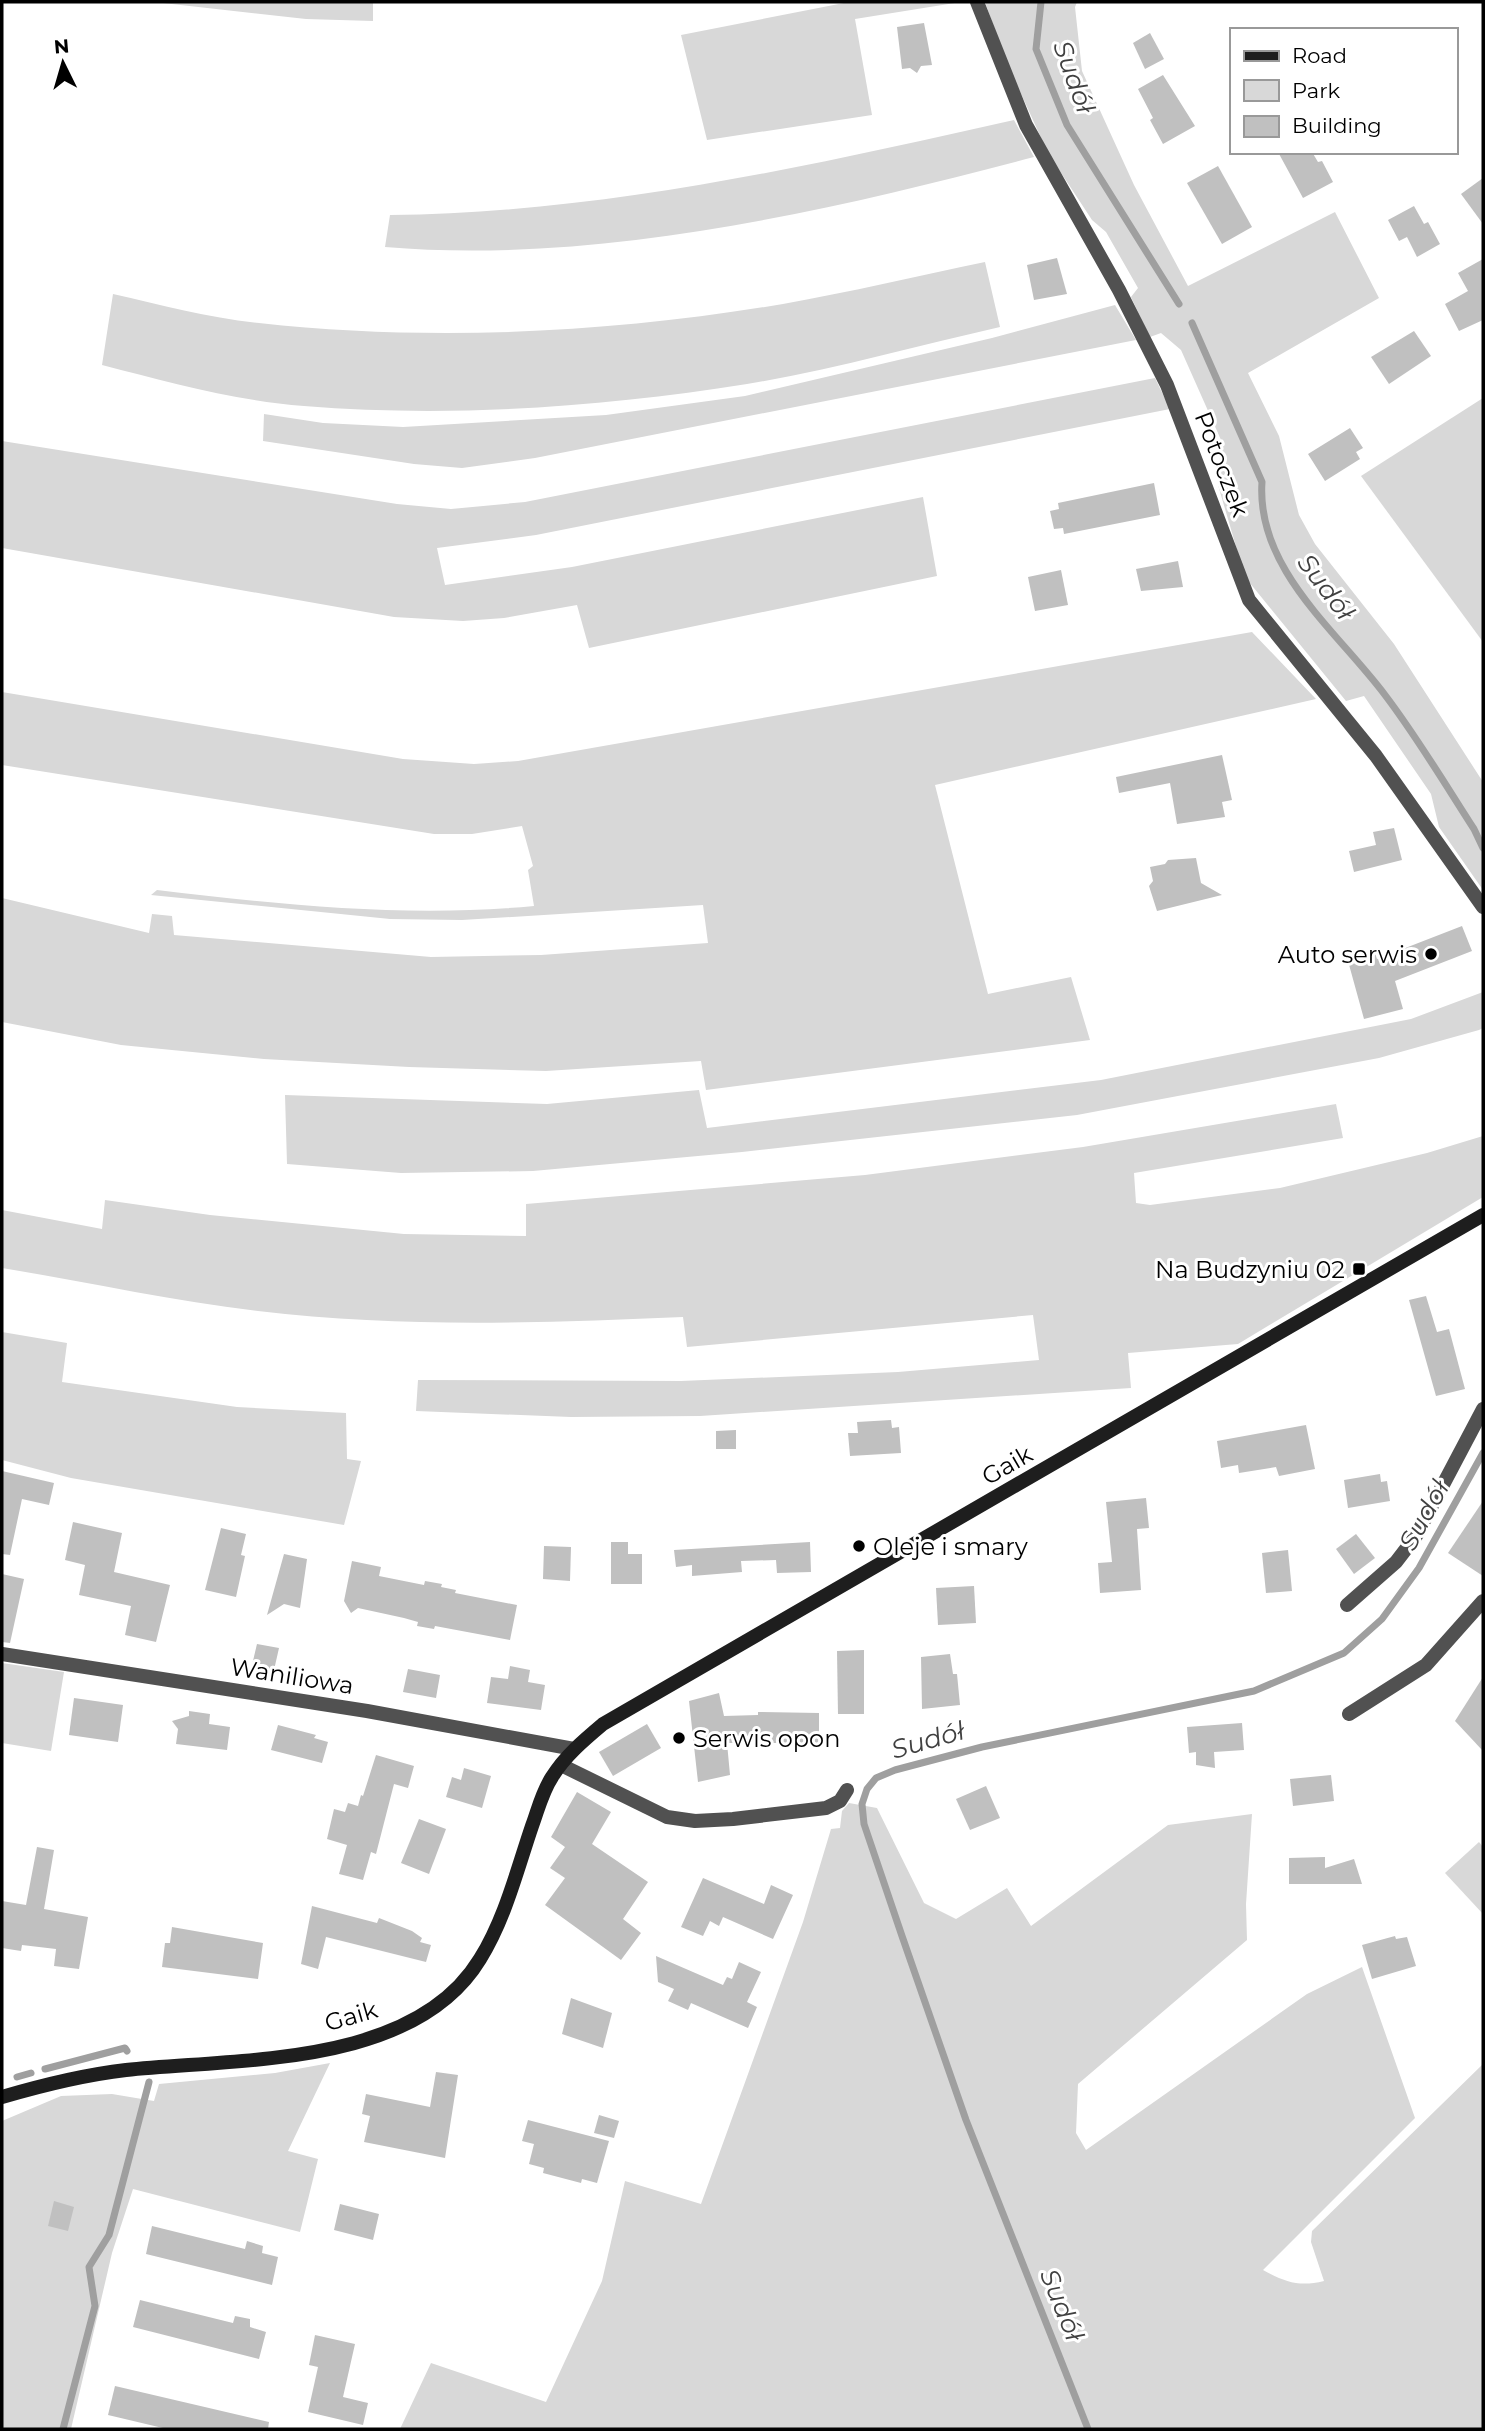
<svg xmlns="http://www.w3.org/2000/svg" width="1485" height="2431" font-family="Montserrat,sans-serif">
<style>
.green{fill:#d8d8d8}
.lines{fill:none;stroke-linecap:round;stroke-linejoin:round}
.stream{stroke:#9f9f9f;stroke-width:7}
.building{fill:#c0c0c0}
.street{stroke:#515151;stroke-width:14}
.secondary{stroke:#1e1e1e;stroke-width:14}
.poi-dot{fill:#000;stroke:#fff;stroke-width:2.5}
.labels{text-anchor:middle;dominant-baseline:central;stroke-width:6;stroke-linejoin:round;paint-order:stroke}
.street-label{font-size:24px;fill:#000;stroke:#fff}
.poi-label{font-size:24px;fill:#000;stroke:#fff;text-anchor:end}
.water-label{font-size:26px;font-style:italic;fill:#404040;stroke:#fff}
</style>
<rect width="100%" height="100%" fill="#fff"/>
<g class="green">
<path d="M 154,2 L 373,2 L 373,21 L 306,19 Z"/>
<path d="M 849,2 L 961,2 L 855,19 L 872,115 L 707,140 L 681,35 Z"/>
<path d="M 985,2 L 1077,2 L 1075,7 L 1082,71 L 1134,185 L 1188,286 L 1335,212 L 1379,298 L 1248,373 L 1279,436 L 1299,515 L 1315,544 L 1394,644 L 1483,782 L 1483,890 L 1439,827 L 1431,794 L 1364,696 L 1346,701 L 1245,577 L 1218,485 L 1221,440 L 1181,350 L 1161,333 L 1150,337 L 1131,297 L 1138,288 L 1106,232 L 1092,220 L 1048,153 L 1007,63 Z"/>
<path d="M 1014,120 L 1034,157 C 830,211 597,265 385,247 L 390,215 C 600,213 810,166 1014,120 Z"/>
<path d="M 985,262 L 1000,327 C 916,346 832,370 747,384 C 602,407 451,418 304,406 C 236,401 168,382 102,365 L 113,294 C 161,305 210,318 259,323 C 432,342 611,333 783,304 C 850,292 918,276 985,262 Z"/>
<path d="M 1115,305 L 1136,340 L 535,458 L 462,468 L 414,464 L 263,441 L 264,414 L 323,423 L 403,427 L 606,415 L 745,396 L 992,338 Z"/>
<path d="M 1155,378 L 1170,409 L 536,535 L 437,548 L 445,585 L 572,567 L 923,497 L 937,576 L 589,648 L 577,605 L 504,618 L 463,621 L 394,617 L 2,548 L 2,441 L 397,504 L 451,509 L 525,502 Z"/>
<path d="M 1483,398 L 1483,642 L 1361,476 Z"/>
<path d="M 1252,632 L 1316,699 L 935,785 L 988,994 L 1071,977 L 1090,1040 L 706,1090 L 701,1061 L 546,1071 L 409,1067 L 264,1059 L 121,1045 L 2,1022 L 2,898 L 149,933 L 152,914 L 172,916 L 174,935 L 431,957 L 541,955 L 708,943 L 703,905 L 462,920 L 390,919 L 151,895 L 157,890 C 283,905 407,918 534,906 L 528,870 L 533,866 L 522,826 L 472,834 L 434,834 L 2,765 L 2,692 L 403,759 L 474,764 L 518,761 Z"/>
<path d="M 1483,992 L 1483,1028 L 1479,1030 L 1379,1058 L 1077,1115 L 742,1152 L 533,1171 L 401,1173 L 287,1164 L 285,1095 L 547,1104 L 699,1090 L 707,1128 L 1101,1080 L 1411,1019 Z"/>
<path d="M 1336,1104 L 1343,1138 L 1134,1173 L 1136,1203 L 1150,1205 L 1280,1188 L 1427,1153 L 1483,1136 L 1483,1197 L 1238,1344 L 1128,1353 L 1131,1388 L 700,1416 L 571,1417 L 416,1411 L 418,1380 L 681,1381 L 898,1372 L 1039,1360 L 1033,1315 L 687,1347 L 683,1317 C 541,1323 400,1328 258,1311 C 173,1301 87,1282 2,1268 L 2,1210 L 102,1229 L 105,1200 L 210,1215 L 404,1234 L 526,1236 L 526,1204 L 865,1175 L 1083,1147 Z"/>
<path d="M 2,1332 L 67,1343 L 62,1382 L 237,1407 L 346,1413 L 347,1459 L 361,1461 L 344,1525 L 71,1478 L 2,1460 Z"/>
<path d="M 2,1663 L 64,1672 L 51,1751 L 2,1743 Z"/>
<path d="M 849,1803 L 877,1808 L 924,1903 L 956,1919 L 1007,1888 L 1031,1926 L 1168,1825 L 1252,1814 L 1246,1904 L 1247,1940 L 1078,2084 L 1076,2133 L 1086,2150 L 1307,1994 L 1362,1967 L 1415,2118 L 1263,2270 C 1285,2282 1299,2287 1324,2281 L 1311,2242 L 1312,2231 L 1483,2064 L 1483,2429 L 400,2429 L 431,2363 L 546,2402 L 602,2281 L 625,2181 L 701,2204 L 803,1922 L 831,1829 L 840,1828 L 842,1811 Z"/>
<path d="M 1479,1842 L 1483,1847 L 1483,1914 L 1445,1873 Z"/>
<path d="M 330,2063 L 288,2151 L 318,2159 L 300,2232 L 133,2189 L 112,2253 L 71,2429 L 2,2429 L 2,2121 L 61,2096 L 112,2094 L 154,2101 L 159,2084 L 275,2073 Z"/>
</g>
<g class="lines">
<g class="stream">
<path d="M 1041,2 L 1036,49 L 1067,125 L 1179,304"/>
<path d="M 1192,323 L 1262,482 C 1256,569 1337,631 1385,695 C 1417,737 1445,784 1474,829 L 1483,848"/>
<path d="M 45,2069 L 125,2048 L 127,2051"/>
<path d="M 17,2077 L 31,2073"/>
<path d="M 63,2429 L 95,2306 L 89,2267 L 109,2235 L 149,2082"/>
<path d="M 1088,2429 L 966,2120 L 902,1936 L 864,1824 L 862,1804 L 867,1789 L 876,1778 L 895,1770 L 982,1747 L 1254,1691 L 1344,1653 L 1382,1619 L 1419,1568 L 1483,1453"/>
</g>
</g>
<g class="building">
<path d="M 924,23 L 932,65 L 921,66 L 917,73 L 910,68 L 902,69 L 897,27 Z"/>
<path d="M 1150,33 L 1164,59 L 1145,69 L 1133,43 Z"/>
<path d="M 1163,75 L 1195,126 L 1163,144 L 1150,120 L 1153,118 L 1138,89 Z"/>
<path d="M 1278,152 L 1312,152 L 1318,162 L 1322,161 L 1333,182 L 1303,198 Z"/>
<path d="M 1218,166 L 1252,227 L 1222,244 L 1187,183 Z"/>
<path d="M 1483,178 L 1483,224 L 1461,194 Z"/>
<path d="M 1414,206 L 1424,224 L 1428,222 L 1440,244 L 1417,257 L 1407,237 L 1399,241 L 1388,220 Z"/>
<path d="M 1057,258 L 1067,294 L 1034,300 L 1027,265 Z"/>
<path d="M 1483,259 L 1483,320 L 1459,331 L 1445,304 L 1468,291 L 1458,273 Z"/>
<path d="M 1414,331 L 1431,356 L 1389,384 L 1371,357 Z"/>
<path d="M 1350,428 L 1363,448 L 1356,452 L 1360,459 L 1325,481 L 1308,454 Z"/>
<path d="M 1154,483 L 1160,515 L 1064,534 L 1063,528 L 1054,529 L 1050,511 L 1059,509 L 1058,503 Z"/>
<path d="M 1178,561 L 1183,587 L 1141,591 L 1136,569 Z"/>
<path d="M 1061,570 L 1068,605 L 1035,611 L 1028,577 Z"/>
<path d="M 1222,755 L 1232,800 L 1222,802 L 1225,817 L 1177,824 L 1170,783 L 1119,793 L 1116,777 Z"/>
<path d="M 1394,828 L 1402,860 L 1354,872 L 1349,851 L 1376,845 L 1373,832 Z"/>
<path d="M 1196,858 L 1201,883 L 1222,895 L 1157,911 L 1149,886 L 1153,881 L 1150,867 L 1165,864 L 1168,860 Z"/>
<path d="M 1462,926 L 1472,951 L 1395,981 L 1403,1009 L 1364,1019 L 1348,961 L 1375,953 L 1377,959 Z"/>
<path d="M 1426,1296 L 1437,1332 L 1449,1329 L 1465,1389 L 1436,1396 L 1409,1300 Z"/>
<path d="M 891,1420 L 892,1428 L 899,1427 L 901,1453 L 850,1456 L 848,1433 L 858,1433 L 857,1422 Z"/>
<path d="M 1306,1425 L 1315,1469 L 1279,1476 L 1276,1467 L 1239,1473 L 1238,1465 L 1221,1468 L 1217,1441 Z"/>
<path d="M 736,1430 L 736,1449 L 716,1449 L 716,1431 Z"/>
<path d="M 2,1471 L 54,1483 L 49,1505 L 22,1499 L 10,1555 L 2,1554 Z"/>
<path d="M 1380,1474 L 1381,1482 L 1387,1481 L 1390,1501 L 1348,1508 L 1344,1480 Z"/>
<path d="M 1146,1498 L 1149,1528 L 1137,1529 L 1141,1590 L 1100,1593 L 1098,1563 L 1112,1562 L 1106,1502 Z"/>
<path d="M 1483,1501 L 1483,1576 L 1448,1553 Z"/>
<path d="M 73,1522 L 122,1533 L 114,1572 L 170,1585 L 156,1642 L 125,1635 L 131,1606 L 79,1595 L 85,1565 L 65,1560 Z"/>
<path d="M 221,1528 L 246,1534 L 241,1555 L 245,1556 L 236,1597 L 205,1590 Z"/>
<path d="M 1356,1534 L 1375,1558 L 1354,1574 L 1336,1549 Z"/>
<path d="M 611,1542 L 628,1542 L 628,1554 L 642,1554 L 642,1584 L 611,1584 Z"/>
<path d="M 810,1542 L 811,1572 L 777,1573 L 776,1560 L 741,1561 L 742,1572 L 692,1576 L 692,1565 L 676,1567 L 674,1550 Z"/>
<path d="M 544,1546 L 571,1547 L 570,1581 L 543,1579 Z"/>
<path d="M 1288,1550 L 1292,1591 L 1266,1593 L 1262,1553 Z"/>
<path d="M 284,1554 L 307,1559 L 300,1608 L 284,1604 L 267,1615 Z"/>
<path d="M 352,1561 L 381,1567 L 379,1576 L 424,1585 L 425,1581 L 442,1584 L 441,1587 L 456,1590 L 455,1593 L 517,1605 L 510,1640 L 435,1626 L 434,1629 L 417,1626 L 418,1622 L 404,1618 L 358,1608 L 351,1613 L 344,1601 Z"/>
<path d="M 2,1574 L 24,1579 L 10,1643 L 2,1642 Z"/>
<path d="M 974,1586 L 976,1623 L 938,1625 L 936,1588 Z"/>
<path d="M 257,1644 L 279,1648 L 274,1670 L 252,1665 Z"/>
<path d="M 864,1650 L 864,1714 L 838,1714 L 837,1651 Z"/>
<path d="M 950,1654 L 953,1674 L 957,1674 L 960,1705 L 922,1709 L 921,1657 Z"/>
<path d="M 510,1666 L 530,1670 L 528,1682 L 545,1685 L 541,1710 L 487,1703 L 491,1677 L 508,1679 Z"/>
<path d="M 408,1669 L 440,1675 L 436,1698 L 403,1692 Z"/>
<path d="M 1483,1677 L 1483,1751 L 1455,1721 Z"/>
<path d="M 719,1693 L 724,1716 L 758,1715 L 758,1712 L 819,1713 L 819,1743 L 727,1743 L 730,1775 L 698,1782 L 689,1701 Z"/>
<path d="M 74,1698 L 123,1705 L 118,1742 L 69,1735 Z"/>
<path d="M 189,1711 L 210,1714 L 209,1724 L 230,1727 L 227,1750 L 176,1744 L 178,1729 L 172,1721 L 189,1716 Z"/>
<path d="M 1242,1723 L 1244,1750 L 1214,1752 L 1215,1768 L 1196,1765 L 1196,1752 L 1189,1753 L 1187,1727 Z"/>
<path d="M 647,1724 L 661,1748 L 613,1776 L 599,1752 Z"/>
<path d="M 278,1725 L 316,1735 L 314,1738 L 328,1742 L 322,1763 L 271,1750 Z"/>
<path d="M 376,1755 L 414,1766 L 408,1788 L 394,1784 L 376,1854 L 371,1852 L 363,1880 L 339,1874 L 347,1845 L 327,1839 L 334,1809 L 345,1812 L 348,1803 L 358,1806 L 361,1795 L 363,1796 Z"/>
<path d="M 464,1768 L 491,1776 L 482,1808 L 446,1797 L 452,1777 L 461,1780 Z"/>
<path d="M 1331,1775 L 1334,1801 L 1293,1806 L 1290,1779 Z"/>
<path d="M 986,1786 L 1000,1818 L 970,1830 L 956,1799 Z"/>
<path d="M 577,1792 L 611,1812 L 592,1844 L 648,1882 L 623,1919 L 641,1933 L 621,1960 L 545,1905 L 565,1878 L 550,1868 L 565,1847 L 551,1837 Z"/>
<path d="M 419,1819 L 446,1829 L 429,1874 L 401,1863 Z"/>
<path d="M 37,1847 L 54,1850 L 44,1909 L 88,1917 L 79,1969 L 54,1966 L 56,1949 L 22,1945 L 21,1951 L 2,1948 L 2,1901 L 26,1905 Z"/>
<path d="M 1325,1857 L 1325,1868 L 1354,1859 L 1362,1884 L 1289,1884 L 1289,1858 Z"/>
<path d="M 703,1878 L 764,1904 L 771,1885 L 793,1895 L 773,1939 L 723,1917 L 719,1926 L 710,1921 L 703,1936 L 681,1927 Z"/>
<path d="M 312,1906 L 377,1923 L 379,1918 L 412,1931 L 422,1938 L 420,1942 L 431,1945 L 426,1962 L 326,1937 L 318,1969 L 301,1964 Z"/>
<path d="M 172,1927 L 263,1943 L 258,1979 L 162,1967 L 165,1943 L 170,1943 Z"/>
<path d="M 1395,1936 L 1396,1939 L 1407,1937 L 1416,1966 L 1372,1979 L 1362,1945 Z"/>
<path d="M 656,1956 L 723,1985 L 727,1977 L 732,1979 L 739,1962 L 761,1972 L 747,2002 L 757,2007 L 748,2028 L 691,2003 L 688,2010 L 668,2001 L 674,1989 L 658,1982 Z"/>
<path d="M 571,1998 L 612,2013 L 603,2048 L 562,2034 Z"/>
<path d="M 436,2072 L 458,2075 L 445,2158 L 364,2142 L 370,2116 L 362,2114 L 366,2094 L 430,2107 Z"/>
<path d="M 599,2115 L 619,2121 L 614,2138 L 594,2133 Z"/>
<path d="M 528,2120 L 609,2141 L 597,2183 L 582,2179 L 581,2183 L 543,2173 L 544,2168 L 529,2164 L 534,2144 L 522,2141 Z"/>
<path d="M 54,2201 L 74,2207 L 68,2231 L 48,2226 Z"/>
<path d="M 340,2204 L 379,2214 L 373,2240 L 334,2230 Z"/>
<path d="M 152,2226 L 245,2249 L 247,2241 L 263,2246 L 262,2253 L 278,2257 L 272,2285 L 146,2254 Z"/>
<path d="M 140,2300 L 233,2323 L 235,2316 L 250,2319 L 250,2327 L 266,2332 L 259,2359 L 133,2327 Z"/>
<path d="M 315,2335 L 355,2344 L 343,2397 L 368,2403 L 363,2425 L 308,2412 L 318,2367 L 309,2365 Z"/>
<path d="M 115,2386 L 269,2422 L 268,2429 L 167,2429 L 108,2415 Z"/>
</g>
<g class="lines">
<g class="street">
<path d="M 977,2 L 1026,125 L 1119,290 L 1167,385 L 1249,600 L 1376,756 L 1483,907"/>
<path d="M 1347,1605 L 1396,1562 L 1416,1536 L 1483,1409"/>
<path d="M 2,1654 L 367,1711 L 574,1749"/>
<path d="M 1349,1714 L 1426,1665 L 1483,1601"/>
<path d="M 561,1765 L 667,1817 L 695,1821 L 733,1819 L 826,1808 L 840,1801 L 847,1790"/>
</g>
<path class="secondary" d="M 2,2097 C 43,2085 83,2075 126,2070 C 237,2058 414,2068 480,1959 C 505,1919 517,1870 532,1826 C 538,1810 542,1792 552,1777 C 565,1756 584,1740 603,1724 L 1483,1215"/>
</g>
<g class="poi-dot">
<circle cx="1431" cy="954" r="7"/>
<rect x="1352" y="1262" width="14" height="14" rx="3.5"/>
<circle cx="859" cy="1546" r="7"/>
<circle cx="679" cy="1738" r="7"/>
</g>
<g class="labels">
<g class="street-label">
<text transform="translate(1222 464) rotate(69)">Potoczek</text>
<text transform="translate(1007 1465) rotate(-30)">Gaik</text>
<text transform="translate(292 1676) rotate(9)">Waniliowa</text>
<text transform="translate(351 2016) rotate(-16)">Gaik</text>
</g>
<g class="poi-label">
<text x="1417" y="954">Auto serwis</text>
<text x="1345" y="1269">Na Budzyniu 02</text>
<text x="873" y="1546" text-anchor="start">Oleje i smary</text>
<text x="693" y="1738" text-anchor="start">Serwis opon</text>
</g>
<g class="water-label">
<text transform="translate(1074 77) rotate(70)">Sudół</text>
<text transform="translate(1326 587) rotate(53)">Sudół</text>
<text transform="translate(1424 1515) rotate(-61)">Sudół</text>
<text transform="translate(928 1740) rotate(-16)">Sudół</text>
<text transform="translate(1062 2305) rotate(68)">Sudół</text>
</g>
</g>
<rect width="1485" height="2431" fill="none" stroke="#000000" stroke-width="7"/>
<rect x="1230" y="28" width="228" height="126" fill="#ffffff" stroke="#999999" stroke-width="2"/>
<rect x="1244" y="51" width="35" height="10" fill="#1e1e1e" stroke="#999999" stroke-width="2"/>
<text x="1292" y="63" font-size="21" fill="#000000">Road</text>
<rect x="1244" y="80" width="35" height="21" fill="#d8d8d8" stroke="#999999" stroke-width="2"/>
<text x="1292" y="98" font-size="21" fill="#000000">Park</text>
<rect x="1244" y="116" width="35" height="21" fill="#c0c0c0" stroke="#999999" stroke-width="2"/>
<text x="1292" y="133" font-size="21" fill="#000000">Building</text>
<g transform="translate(63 63) rotate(355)" stroke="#ffffff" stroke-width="5" paint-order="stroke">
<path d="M0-5L12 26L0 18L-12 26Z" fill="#000000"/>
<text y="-10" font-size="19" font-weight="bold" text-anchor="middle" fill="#000000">N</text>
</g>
</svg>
